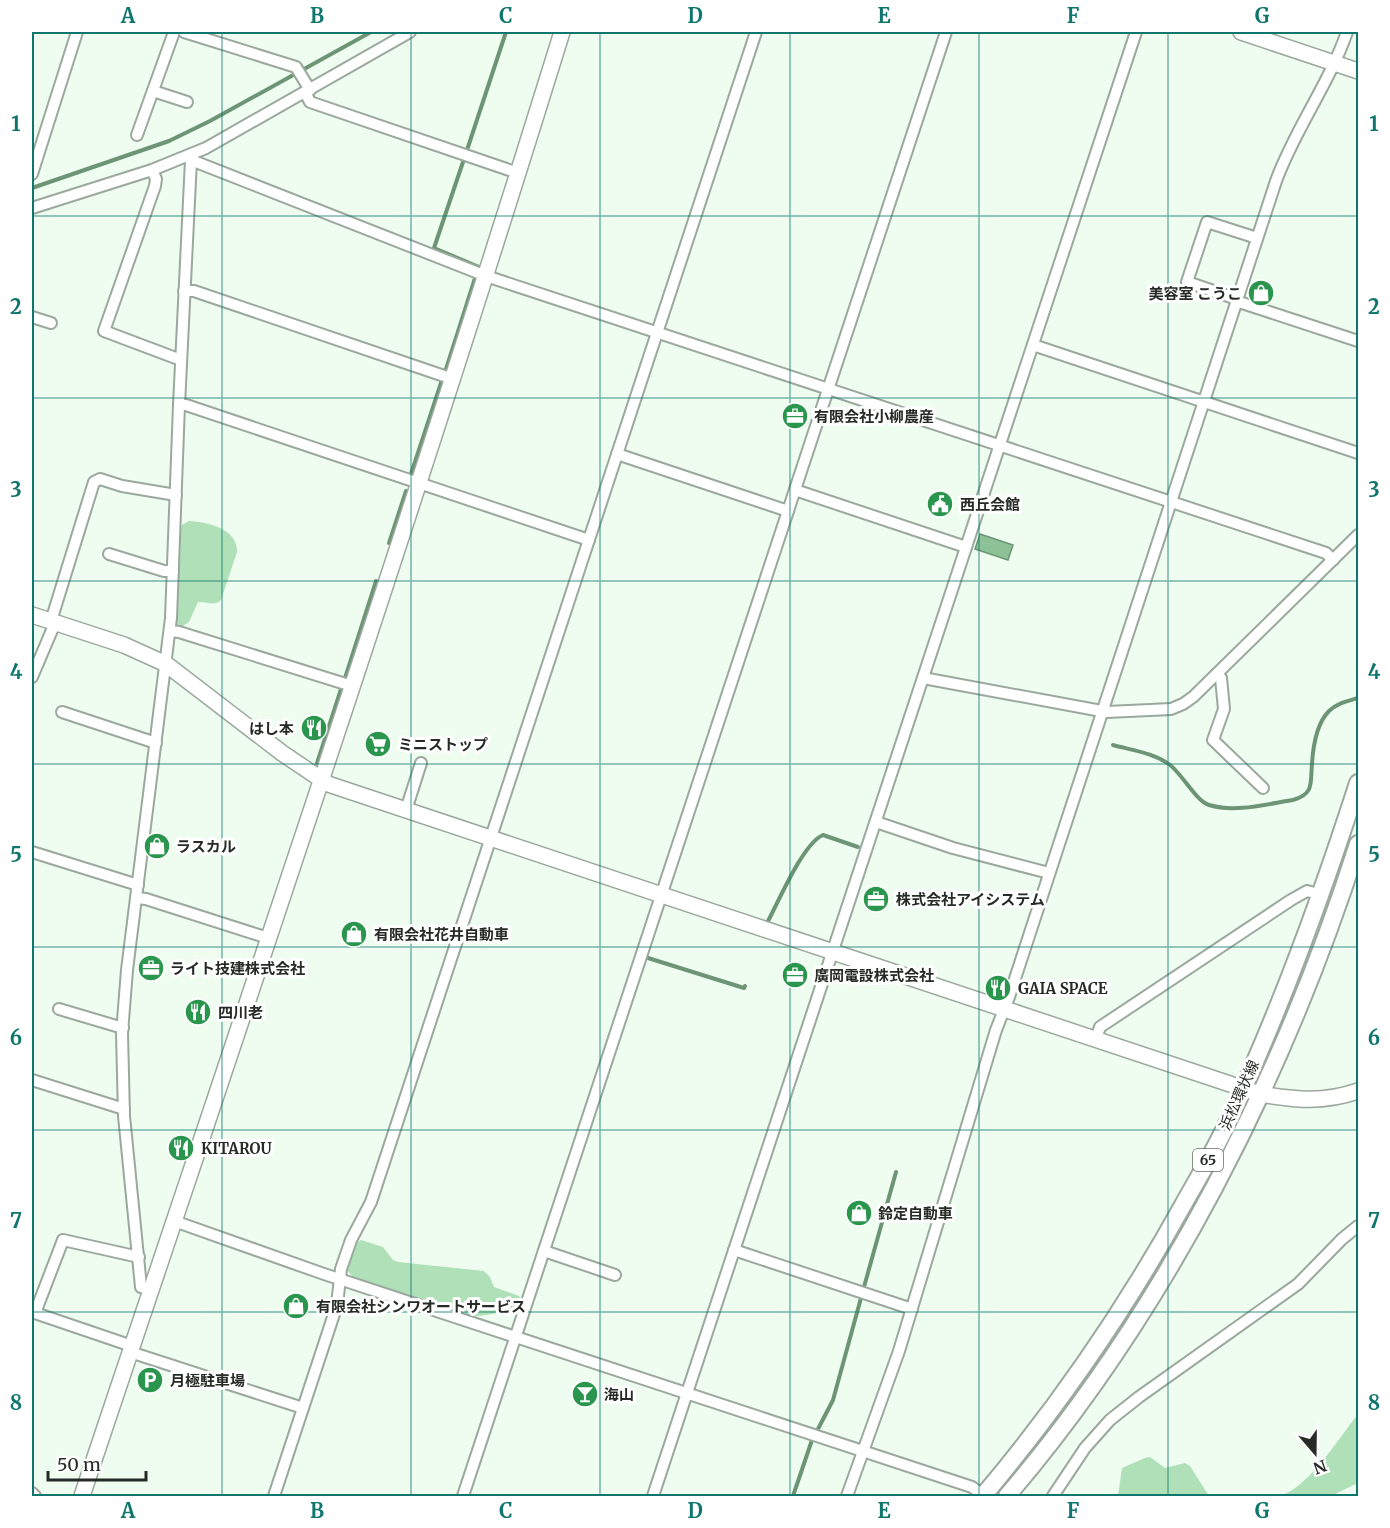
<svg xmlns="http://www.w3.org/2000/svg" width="1390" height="1528" font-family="Merriweather,'Noto Sans JP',serif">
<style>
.green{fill:#afe0b8}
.water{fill:#8cc296;stroke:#6d9575;stroke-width:1.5}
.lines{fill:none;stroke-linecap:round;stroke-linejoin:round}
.stream{stroke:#6d9575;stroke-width:4}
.street-casing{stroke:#9ba89d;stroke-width:14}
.secondary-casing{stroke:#9ba89d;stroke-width:18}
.primary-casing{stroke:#9ba89d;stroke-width:20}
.street{stroke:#fff;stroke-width:10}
.secondary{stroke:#fff;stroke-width:15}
.primary{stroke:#fff;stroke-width:16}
.grid{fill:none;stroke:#0f766e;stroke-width:1.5;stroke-opacity:0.55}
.labels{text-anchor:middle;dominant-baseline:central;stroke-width:6;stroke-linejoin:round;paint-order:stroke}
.shield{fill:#fff;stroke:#676b68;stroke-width:1.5}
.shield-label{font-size:14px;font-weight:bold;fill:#262b27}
.poi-label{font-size:15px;font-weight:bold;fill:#262b27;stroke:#fff;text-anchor:start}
.street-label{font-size:15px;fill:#262b27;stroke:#fff}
.neatline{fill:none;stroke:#0f766e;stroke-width:2}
.grid-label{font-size:20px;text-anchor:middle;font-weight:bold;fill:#0f766e}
</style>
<rect width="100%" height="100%" fill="#effdf1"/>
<g class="green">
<path d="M 189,521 C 208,522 238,529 237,552 L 221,600 C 213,607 207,601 198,602 L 189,622 L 181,627 L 177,625 L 176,621 L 179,533 L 182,525 Z"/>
<path d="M 361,1240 L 383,1247 L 393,1260 L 398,1262 L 484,1271 L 490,1277 L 494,1287 L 519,1296 L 522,1301 C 514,1311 482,1317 470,1316 L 353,1277 L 347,1270 C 348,1260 352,1244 361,1240 Z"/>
<path d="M 1358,1414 L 1358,1483 L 1331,1496 L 1280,1496 C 1309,1487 1339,1438 1358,1414 Z"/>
<path d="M 1150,1457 L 1165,1468 L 1185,1463 L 1190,1466 L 1209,1496 L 1118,1496 L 1122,1468 L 1145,1458 Z"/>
</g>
<path class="water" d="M 980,534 L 1013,545 L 1008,560 L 975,549 Z"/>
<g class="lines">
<g class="stream">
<path d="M 467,150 L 506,32"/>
<path d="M 464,159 L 434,248 L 479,267"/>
<path d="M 32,188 L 169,141 L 210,121 L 371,32"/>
<path d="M 446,369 L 475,278"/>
<path d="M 411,474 L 441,383"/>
<path d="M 389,543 L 406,491"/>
<path d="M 345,678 L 376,581"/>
<path d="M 1113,745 C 1131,750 1155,753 1170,765 C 1182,774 1196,801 1209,805 C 1235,813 1267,804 1293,800 C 1315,794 1310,782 1312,764 C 1313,747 1317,723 1329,711 C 1337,703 1348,701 1358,698"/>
<path d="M 317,763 L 341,689"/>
<path d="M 767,923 C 778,903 803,843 823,835 L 858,847"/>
<path d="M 648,958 L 744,988 L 745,986"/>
<path d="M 864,1287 L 896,1172"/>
<path d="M 818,1429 L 833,1400 L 861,1298"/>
<path d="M 793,1496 L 812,1440"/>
</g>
<defs>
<g id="street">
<path d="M 184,32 L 296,67 L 310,90"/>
<path d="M 153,91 L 187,102"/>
<path d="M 305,92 L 310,102 L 518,173"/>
<path d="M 137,135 L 174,32"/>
<path d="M 191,160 L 486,276 L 1326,553 L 1333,560"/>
<path d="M 152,170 L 156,179 L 155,186 L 104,331 L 181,360"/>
<path d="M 32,174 L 77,32"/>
<path d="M 32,208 L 152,170 L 206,148 L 410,32"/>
<path d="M 184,291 L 194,291 L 453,379"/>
<path d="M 1237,299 L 1187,282 L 1207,222 L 1257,238"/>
<path d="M 1236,301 L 1358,341"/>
<path d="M 32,317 L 51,323"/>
<path d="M 1033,345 L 1358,453"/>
<path d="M 179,405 L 186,405 L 589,540"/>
<path d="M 617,454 L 788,511"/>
<path d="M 795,490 L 966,547"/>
<path d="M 109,554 L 164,571 L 173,571"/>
<path d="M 51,621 L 94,482 L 100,479 L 122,486 L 176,495"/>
<path d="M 170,631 L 179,632 L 352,686"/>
<path d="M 1217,674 L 1221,678 L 1224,709 L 1213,740 L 1263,788"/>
<path d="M 32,677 L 55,623"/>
<path d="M 923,678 L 1107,712 L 1171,709 L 1183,704 L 1193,697 L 1358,535"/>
<path d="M 62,712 L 156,743"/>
<path d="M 406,810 L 421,763"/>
<path d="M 876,822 L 953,848 L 1049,873"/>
<path d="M 32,852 L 138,885"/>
<path d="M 136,898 L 146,899 L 268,938"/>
<path d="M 59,1009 L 123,1028"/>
<path d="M 1096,1039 L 1100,1027 L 1291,900 L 1307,891 L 1322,895"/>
<path d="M 32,1080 L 124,1109"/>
<path d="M 174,1221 L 324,1274 L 972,1487 L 984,1496"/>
<path d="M 734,1250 L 912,1309"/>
<path d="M 544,1251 L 615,1275"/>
<path d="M 151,1290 L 141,1287 L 124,1116 L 122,1033 L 127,970 L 171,618 L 179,405 L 191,160 L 189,156"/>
<path d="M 32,1312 L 132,1346"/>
<path d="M 35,1313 L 63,1240 L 139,1257"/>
<path d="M 130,1352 L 303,1408"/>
<path d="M 32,1493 L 35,1496"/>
<path d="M 274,1496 L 337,1305 L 341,1269 L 351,1240 L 371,1202 L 756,32"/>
<path d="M 463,1496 L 946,32"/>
<path d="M 653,1496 L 1136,32"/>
<path d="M 847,1496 L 899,1351 L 996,1030 L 1009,997 L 1276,181 C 1295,129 1329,84 1347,32"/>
<path d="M 1053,1496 L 1085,1448 L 1110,1420 L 1139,1397 L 1298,1284 L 1342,1239 L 1358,1226"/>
</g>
<g id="secondary">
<path d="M 1241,32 L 1358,71"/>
<path d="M 32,615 L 124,645 L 166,664 L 282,753 L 328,784 L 1260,1094 C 1297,1100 1323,1103 1358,1091"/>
<path d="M 82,1496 C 245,1009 410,523 562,32"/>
</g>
<g id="primary">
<path d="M 983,1496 C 1059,1406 1126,1308 1183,1205 C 1200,1175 1218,1145 1232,1113 C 1282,1006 1322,895 1358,783"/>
<path d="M 1007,1496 C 1166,1310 1284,1076 1358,844"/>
</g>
</defs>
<use href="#street" class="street-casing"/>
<use href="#secondary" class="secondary-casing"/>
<use href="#primary" class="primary-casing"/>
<use href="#street" class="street"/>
<use href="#secondary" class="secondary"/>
<use href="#primary" class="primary"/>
</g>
<path class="grid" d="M 222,32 L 222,1496M 411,32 L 411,1496M 600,32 L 600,1496M 790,32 L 790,1496M 979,32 L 979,1496M 1168,32 L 1168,1496M 32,216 L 1358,216M 32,398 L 1358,398M 32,581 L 1358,581M 32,764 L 1358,764M 32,947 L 1358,947M 32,1130 L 1358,1130M 32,1312 L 1358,1312"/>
<defs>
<symbol id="shop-disc" viewBox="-11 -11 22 22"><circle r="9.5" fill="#29954d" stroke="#fff"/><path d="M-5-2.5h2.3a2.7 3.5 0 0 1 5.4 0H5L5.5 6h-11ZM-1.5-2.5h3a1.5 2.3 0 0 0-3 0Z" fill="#fff"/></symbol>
<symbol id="office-disc" viewBox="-11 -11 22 22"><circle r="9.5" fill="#29954d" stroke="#fff"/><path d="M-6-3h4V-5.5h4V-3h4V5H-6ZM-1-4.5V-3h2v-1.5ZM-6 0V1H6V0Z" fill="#fff"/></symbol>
<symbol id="civic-disc" viewBox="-11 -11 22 22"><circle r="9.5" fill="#29954d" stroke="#fff"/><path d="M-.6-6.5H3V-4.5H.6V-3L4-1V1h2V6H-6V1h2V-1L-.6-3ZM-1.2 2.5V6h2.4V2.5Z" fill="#fff"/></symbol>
<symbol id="restaurant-disc" viewBox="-11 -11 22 22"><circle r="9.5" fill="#29954d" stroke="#fff"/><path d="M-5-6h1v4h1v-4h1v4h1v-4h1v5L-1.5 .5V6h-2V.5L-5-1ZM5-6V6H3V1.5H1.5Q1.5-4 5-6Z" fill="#fff"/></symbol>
<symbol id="supermarket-disc" viewBox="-11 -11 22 22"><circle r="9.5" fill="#29954d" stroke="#fff"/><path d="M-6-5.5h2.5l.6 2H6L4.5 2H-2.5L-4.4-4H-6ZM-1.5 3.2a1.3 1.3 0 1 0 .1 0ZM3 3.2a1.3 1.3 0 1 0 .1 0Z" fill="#fff"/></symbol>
<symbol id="parking-disc" viewBox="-11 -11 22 22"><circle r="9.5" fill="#29954d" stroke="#fff"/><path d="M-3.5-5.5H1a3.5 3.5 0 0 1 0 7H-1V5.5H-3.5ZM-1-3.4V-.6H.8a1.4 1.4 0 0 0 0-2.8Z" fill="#fff"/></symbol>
<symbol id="bar-disc" viewBox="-11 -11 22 22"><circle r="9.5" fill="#29954d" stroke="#fff"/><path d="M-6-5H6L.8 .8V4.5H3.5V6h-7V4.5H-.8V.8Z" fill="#fff"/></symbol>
</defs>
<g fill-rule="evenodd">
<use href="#shop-disc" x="1246" y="278" width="30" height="30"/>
<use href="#office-disc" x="780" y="401" width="30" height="30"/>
<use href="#civic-disc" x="925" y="489" width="30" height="30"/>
<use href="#restaurant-disc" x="299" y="713" width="30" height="30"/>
<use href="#supermarket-disc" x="363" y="729" width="30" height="30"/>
<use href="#shop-disc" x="142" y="831" width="30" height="30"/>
<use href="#office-disc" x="861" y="884" width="30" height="30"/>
<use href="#shop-disc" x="339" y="919" width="30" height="30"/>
<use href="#office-disc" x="136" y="953" width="30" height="30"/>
<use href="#office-disc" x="780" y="960" width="30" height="30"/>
<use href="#restaurant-disc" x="983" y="973" width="30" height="30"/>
<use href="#restaurant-disc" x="183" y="997" width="30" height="30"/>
<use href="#restaurant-disc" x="166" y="1133" width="30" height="30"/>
<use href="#shop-disc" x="844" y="1198" width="30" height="30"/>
<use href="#shop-disc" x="281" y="1291" width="30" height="30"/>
<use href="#parking-disc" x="135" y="1365" width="30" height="30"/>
<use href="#bar-disc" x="570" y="1379" width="30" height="30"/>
</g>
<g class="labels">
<rect class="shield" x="1193" y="1149" width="30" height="22" rx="4.5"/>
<g class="shield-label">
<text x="1208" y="1160">65</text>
</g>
<g class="poi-label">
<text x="1242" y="293" text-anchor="end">美容室 こうこ</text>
<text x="814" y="416">有限会社小柳農産</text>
<text x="960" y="504">西丘会館</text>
<text x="294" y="728" text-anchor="end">はし本</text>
<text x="398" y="744">ミニストップ</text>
<text x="176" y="846">ラスカル</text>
<text x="896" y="899">株式会社アイシステム</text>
<text x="374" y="934">有限会社花井自動車</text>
<text x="170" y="968">ライト技建株式会社</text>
<text x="814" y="975">廣岡電設株式会社</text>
<text x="1018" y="988">GAIA SPACE</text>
<text x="218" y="1012">四川老</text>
<text x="201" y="1148">KITAROU</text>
<text x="878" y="1213">鈴定自動車</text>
<text x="316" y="1306">有限会社シンワオートサービス</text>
<text x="170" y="1380">月極駐車場</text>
<text x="604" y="1394">海山</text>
</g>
<g class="street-label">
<text transform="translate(1239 1095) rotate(-66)">浜松環状線</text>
</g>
</g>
<rect width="1390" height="1528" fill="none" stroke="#ffffff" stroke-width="66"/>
<g transform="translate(1315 1453) rotate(160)" stroke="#ffffff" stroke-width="4.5" paint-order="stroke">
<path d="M0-4.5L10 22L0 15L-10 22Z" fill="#262b27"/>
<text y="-9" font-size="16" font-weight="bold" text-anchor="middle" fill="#262b27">N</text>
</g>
<path d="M48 1471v9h98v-9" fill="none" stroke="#262b27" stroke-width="3"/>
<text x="57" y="1471" font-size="18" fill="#262b27" stroke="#ffffff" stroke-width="4.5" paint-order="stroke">50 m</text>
<rect x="33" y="33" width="1324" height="1462" class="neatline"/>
<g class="grid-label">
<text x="128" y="23">A</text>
<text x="317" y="23">B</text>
<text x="506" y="23">C</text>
<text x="695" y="23">D</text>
<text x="884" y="23">E</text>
<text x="1073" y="23">F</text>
<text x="1262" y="23">G</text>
<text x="16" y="131">1</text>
<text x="1374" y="131">1</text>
<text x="16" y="314">2</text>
<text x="1374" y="314">2</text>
<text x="16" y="497">3</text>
<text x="1374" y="497">3</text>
<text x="16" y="679">4</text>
<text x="1374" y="679">4</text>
<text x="16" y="862">5</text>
<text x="1374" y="862">5</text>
<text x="16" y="1045">6</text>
<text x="1374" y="1045">6</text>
<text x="16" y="1228">7</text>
<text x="1374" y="1228">7</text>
<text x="16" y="1410">8</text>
<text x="1374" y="1410">8</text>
<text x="128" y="1518">A</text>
<text x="317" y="1518">B</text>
<text x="506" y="1518">C</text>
<text x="695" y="1518">D</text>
<text x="884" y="1518">E</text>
<text x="1073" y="1518">F</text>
<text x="1262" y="1518">G</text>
</g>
</svg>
